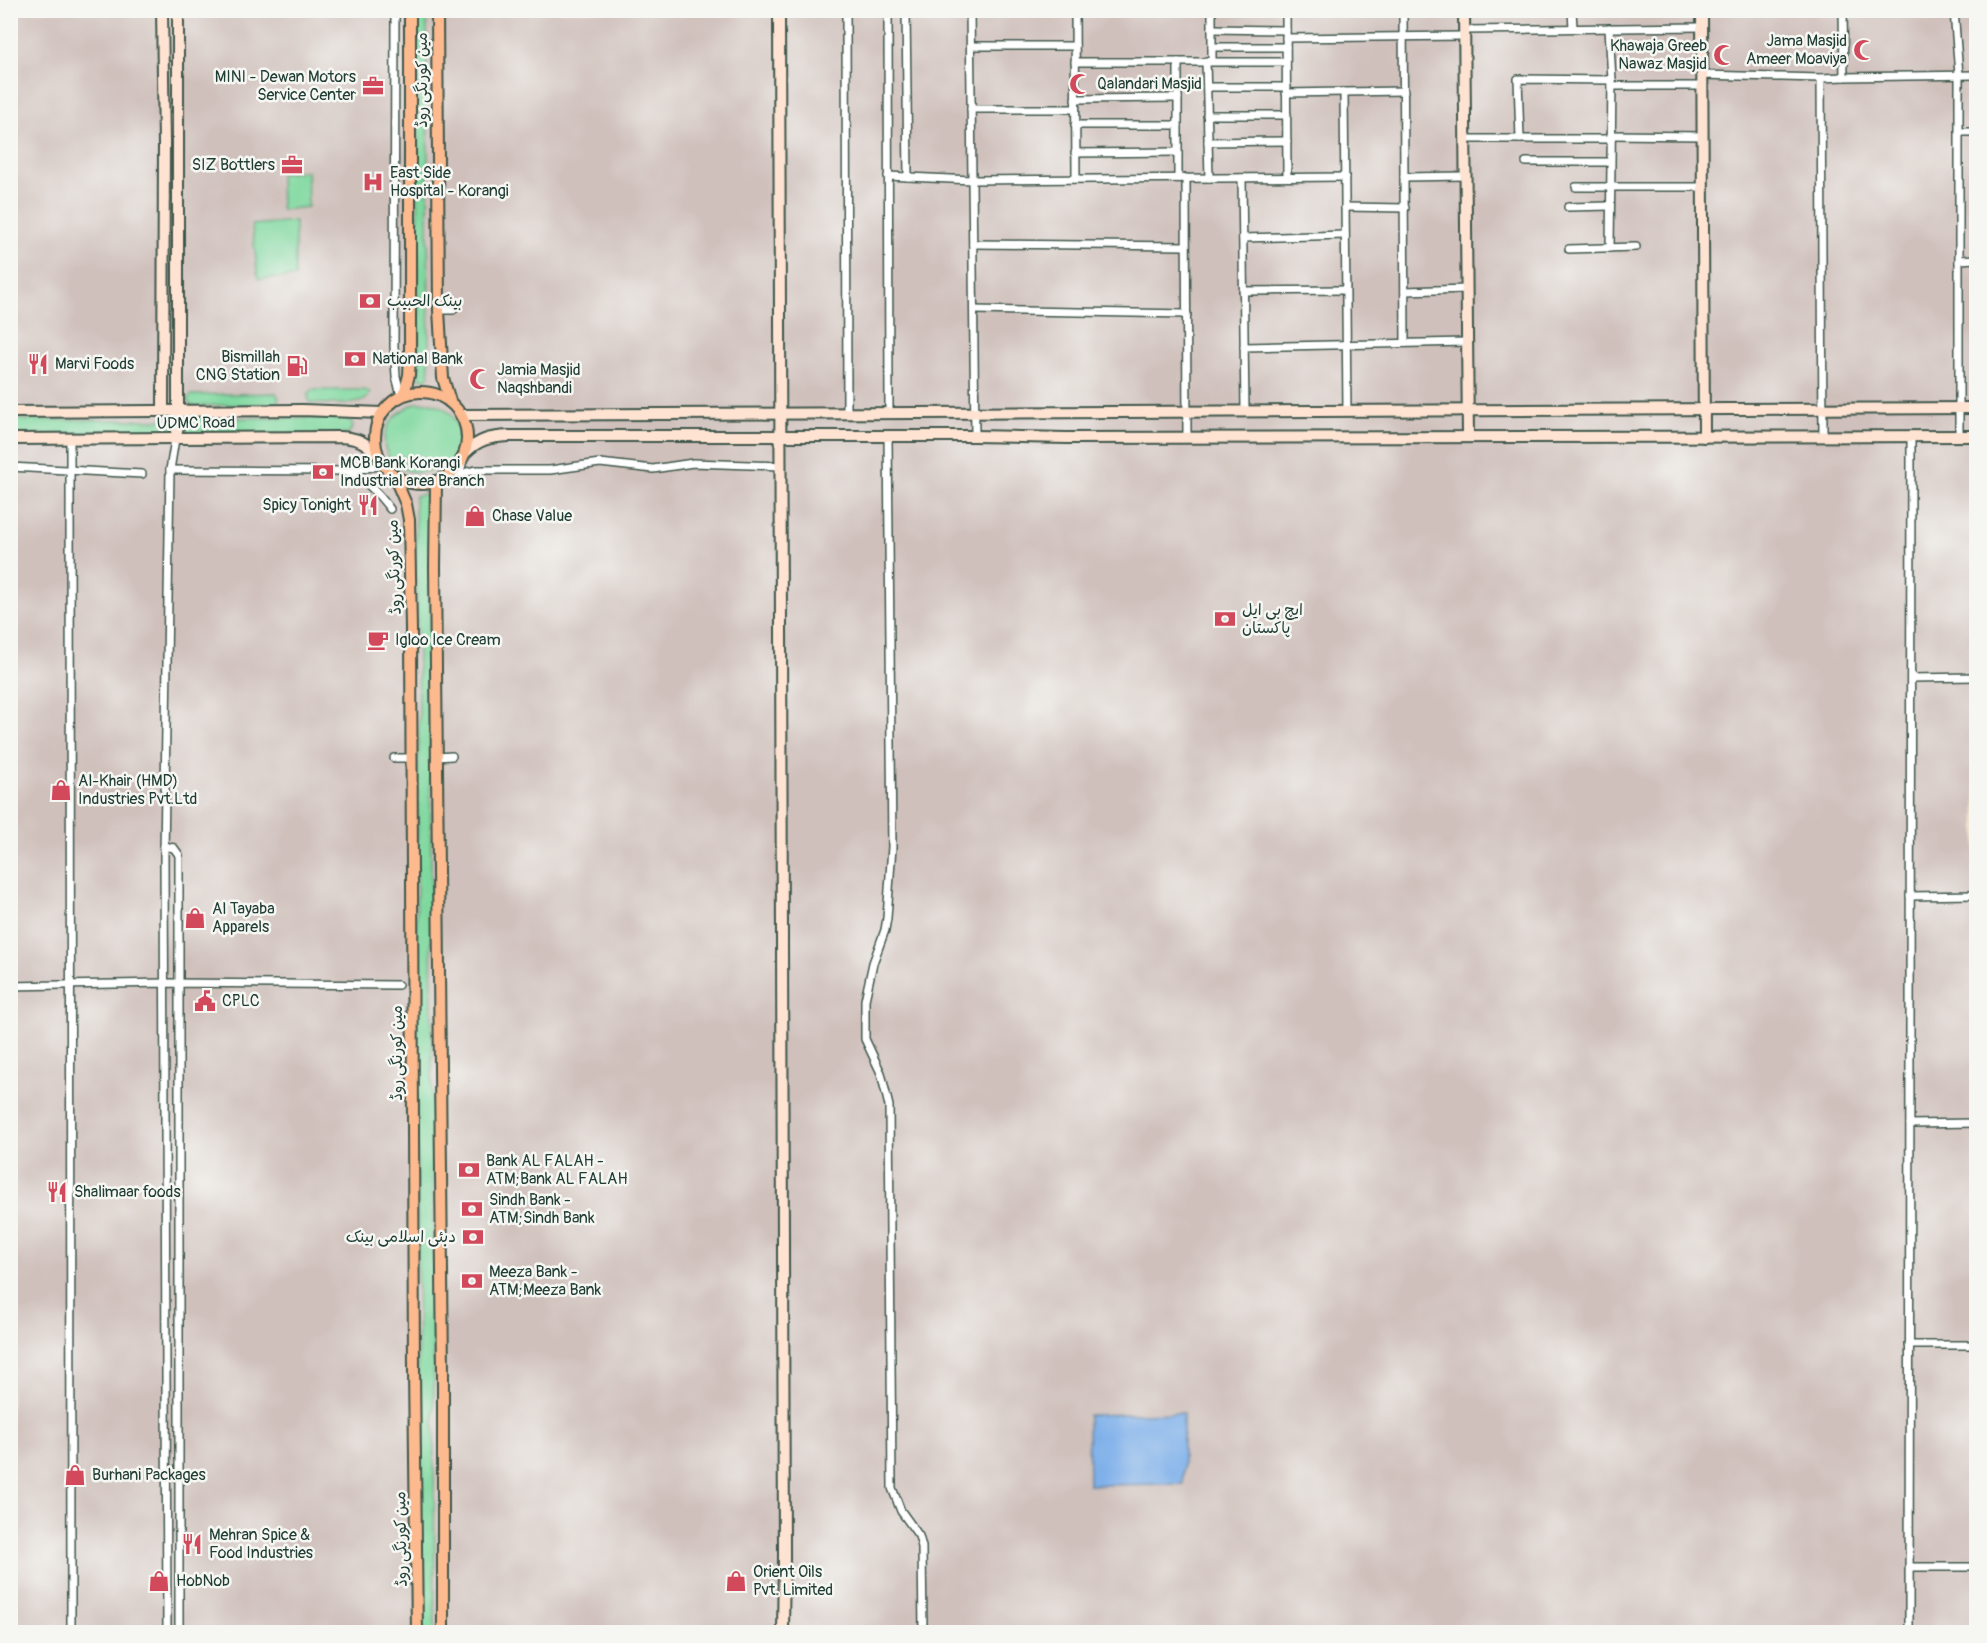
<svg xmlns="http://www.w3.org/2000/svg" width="1987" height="1643" font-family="Pangolin,'Playpen Sans Arabic',sans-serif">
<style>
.industrial{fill:#cfc0bb}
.green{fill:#7ed89e;stroke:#4e8a69;stroke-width:1.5}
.water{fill:#7fb0ea;stroke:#4f768f;stroke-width:1.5}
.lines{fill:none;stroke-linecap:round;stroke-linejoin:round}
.street-casing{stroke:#3f564b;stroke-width:10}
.secondary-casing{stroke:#3f564b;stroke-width:14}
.primary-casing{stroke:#3f564b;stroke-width:14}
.street{stroke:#fff;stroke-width:7}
.secondary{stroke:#fee3d2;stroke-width:10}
.primary{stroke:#fcba8e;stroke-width:10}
.labels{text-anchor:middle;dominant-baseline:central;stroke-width:5;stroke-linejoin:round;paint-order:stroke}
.poi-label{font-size:16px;fill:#1f3d34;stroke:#f6f6f2;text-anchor:start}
.street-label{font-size:16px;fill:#1f3d34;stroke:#f6f6f2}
</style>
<rect width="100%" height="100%" fill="#f6f6f2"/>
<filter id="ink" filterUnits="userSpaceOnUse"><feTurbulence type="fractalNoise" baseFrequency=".0167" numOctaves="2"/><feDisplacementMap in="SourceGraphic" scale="12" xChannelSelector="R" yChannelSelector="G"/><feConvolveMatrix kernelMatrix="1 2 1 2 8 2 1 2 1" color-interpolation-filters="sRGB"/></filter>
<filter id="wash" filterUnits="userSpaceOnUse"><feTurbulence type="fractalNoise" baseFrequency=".008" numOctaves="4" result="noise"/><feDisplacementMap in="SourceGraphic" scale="24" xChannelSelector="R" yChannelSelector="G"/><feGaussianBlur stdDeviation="1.35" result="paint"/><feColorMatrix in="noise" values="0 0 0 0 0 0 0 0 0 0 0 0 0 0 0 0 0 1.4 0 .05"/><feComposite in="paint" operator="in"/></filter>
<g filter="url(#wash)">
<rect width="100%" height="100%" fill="#f5e4cf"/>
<path class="industrial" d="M 10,11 L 1976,11 L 1976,1632 L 11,1632 Z"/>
<g class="green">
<path d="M 417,11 L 427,11 L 429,376 L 425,380 L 419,377 Z"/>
<path d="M 307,171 L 308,207 L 281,210 L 280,174 Z"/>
<path d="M 295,221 L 295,277 L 258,279 L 252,225 Z"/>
<path d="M 312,390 L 364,390 L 370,392 C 369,409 325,403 311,403 L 309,402 L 308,395 Z"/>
<path d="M 276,393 L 279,398 L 276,404 L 192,406 L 187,400 L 191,395 Z"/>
<path d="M 416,403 C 452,398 470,430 452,461 C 394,499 353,430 416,403 Z"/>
<path d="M 191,418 L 345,418 L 352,422 L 353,427 L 348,434 L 187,434 L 184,426 L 186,421 Z"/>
<path d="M 10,420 L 167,420 L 174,425 L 173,431 L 169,433 L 11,435 Z"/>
<path d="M 422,494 L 429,496 L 435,1632 L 421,1632 L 418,1410 L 416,954 L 419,711 L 415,496 Z"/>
</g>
<path class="water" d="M 1183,1413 L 1183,1484 L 1089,1485 L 1088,1415 Z"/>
</g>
<g filter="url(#ink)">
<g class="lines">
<defs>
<g id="street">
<path d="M 395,10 L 394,346 L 396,376 L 401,396"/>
<path d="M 846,10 L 847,413"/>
<path d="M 888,10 L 889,413"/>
<path d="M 970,10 L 975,436"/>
<path d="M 1075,10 L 1076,178"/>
<path d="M 1212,10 L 1212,61"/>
<path d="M 1286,10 L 1287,177"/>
<path d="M 1403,10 L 1405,342"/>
<path d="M 1572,10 L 1573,28"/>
<path d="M 1954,10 L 1959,75 L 1959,436"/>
<path d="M 1609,28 L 1612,80 L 1610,248"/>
<path d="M 1212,29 L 1286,30"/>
<path d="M 1464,30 L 1702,27"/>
<path d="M 1286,38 L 1464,36"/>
<path d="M 971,46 L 1075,46"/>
<path d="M 1212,47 L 1286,47"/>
<path d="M 1206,61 L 1209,178"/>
<path d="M 1075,62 L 1286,62"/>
<path d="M 1178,62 L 1178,178"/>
<path d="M 1702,75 L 1821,78"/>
<path d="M 1844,77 L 1976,75"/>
<path d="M 1612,86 L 1702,86"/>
<path d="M 1207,87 L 1287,87"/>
<path d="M 1344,92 L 1347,411"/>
<path d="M 1286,93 L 1404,91"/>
<path d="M 1075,99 L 1178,98"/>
<path d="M 971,109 L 1075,109"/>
<path d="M 1207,115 L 1287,115"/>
<path d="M 1075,125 L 1178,125"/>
<path d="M 1959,132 L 1976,132"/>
<path d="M 1611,135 L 1703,136"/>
<path d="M 1465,139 L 1611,139"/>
<path d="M 1520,139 L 1518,79 L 1612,80"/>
<path d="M 1208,142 L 1287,141"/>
<path d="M 1075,153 L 1178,152"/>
<path d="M 1526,162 L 1610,162"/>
<path d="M 888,176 L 908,177 L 906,10"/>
<path d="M 908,177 L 972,180 L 1345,177"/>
<path d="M 1404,177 L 1465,176"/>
<path d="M 1186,178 L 1187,438"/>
<path d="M 1242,178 L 1245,411"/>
<path d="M 1576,187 L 1703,187"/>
<path d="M 1345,207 L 1405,208"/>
<path d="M 1568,207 L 1610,206"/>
<path d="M 1243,238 L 1345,235"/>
<path d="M 973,244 L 1186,246"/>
<path d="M 1569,249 L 1636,247"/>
<path d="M 1959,260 L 1976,259"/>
<path d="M 1243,291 L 1345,290"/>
<path d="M 1405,291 L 1467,289"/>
<path d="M 439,310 L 453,310"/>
<path d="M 974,310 L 1187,314"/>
<path d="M 1244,347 L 1467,342"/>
<path d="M 1823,436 L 1821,78 L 1844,77 L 1843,10"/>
<path d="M 888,437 L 892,847 L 887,918 L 885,930 L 873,963 L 865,1000 L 865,1039 L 881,1073 L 889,1106 L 892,1488 L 901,1511 L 919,1536 L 922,1547 L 923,1632"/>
<path d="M 70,440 L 71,1632"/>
<path d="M 10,467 L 142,474"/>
<path d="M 170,470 L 347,471 C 366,480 378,493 390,509"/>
<path d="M 348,471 L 384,465"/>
<path d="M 458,479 L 467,472 L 477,470 L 550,470 L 600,463 L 653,469 L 693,463 L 781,466"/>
<path d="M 458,479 L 465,453"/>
<path d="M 1911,678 L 1976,677"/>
<path d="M 437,757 L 452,756"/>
<path d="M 394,758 L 410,758"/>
<path d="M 164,846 L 174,848 L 179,855 L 179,1632"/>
<path d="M 1910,896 L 1976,895"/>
<path d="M 10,986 L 165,983 L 398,985"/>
<path d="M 1910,1124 L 1976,1123"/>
<path d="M 1909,1345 L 1976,1345"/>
<path d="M 1909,1567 L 1976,1567"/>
<path d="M 167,1632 L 164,855 L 170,470 L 175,439"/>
<path d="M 1909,1632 L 1911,436"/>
</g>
<g id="secondary">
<path d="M 162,10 L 164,144 L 163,411"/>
<path d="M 779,10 L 784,1555 L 783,1632"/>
<path d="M 1464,10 L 1468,437"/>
<path d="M 1702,10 L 1704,437"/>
<path d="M 10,412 L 302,410 L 382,413"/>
<path d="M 461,415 L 1976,408"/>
<path d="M 10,439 L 340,437 C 358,438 363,441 377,453"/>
<path d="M 175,439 L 178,427 L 178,10"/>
<path d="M 465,453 C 479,439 490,437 509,436 L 975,436 L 1067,438 L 1976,436"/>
</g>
<g id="primary">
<path d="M 437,10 L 439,310 L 443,378 L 450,401"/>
<circle cx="421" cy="438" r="46"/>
<path d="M 404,394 L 409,375 L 410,354 L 410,10"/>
<path d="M 394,476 L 406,504 L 409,520 L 411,629 L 414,1371 L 417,1632"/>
<path d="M 436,481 L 435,567 L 443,1372 L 443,1632"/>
</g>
</defs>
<use href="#street" class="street-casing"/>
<use href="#secondary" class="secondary-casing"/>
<use href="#primary" class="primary-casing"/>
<use href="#street" class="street"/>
<use href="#secondary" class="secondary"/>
<use href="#primary" class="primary"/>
</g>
</g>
<defs>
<symbol id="mosque-bare" viewBox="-9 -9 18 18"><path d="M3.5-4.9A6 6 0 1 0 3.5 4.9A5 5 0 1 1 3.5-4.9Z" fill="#d1495b" stroke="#f6f6f2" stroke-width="2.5" paint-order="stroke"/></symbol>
<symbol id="office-bare" viewBox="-9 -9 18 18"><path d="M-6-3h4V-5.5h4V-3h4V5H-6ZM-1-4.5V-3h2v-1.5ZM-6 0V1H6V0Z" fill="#d1495b" stroke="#f6f6f2" stroke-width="2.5" paint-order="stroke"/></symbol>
<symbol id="hospital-bare" viewBox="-9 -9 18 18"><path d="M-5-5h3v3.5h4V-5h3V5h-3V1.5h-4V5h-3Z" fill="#d1495b" stroke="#f6f6f2" stroke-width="2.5" paint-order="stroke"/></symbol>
<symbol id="bank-bare" viewBox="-9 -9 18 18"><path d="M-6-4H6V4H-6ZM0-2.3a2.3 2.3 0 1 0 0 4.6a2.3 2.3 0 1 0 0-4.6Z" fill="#d1495b" stroke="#f6f6f2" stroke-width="2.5" paint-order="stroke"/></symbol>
<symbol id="restaurant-bare" viewBox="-9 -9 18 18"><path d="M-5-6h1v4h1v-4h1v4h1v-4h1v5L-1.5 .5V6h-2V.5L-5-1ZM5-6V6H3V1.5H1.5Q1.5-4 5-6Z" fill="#d1495b" stroke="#f6f6f2" stroke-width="2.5" paint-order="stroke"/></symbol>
<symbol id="fuel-bare" viewBox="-9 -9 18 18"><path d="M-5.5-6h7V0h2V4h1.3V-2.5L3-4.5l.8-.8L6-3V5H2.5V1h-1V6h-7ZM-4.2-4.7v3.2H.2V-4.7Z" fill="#d1495b" stroke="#f6f6f2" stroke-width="2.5" paint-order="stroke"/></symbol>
<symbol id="shop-bare" viewBox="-9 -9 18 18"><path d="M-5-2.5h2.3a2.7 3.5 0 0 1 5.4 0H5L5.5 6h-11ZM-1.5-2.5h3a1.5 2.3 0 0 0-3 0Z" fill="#d1495b" stroke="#f6f6f2" stroke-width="2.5" paint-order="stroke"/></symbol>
<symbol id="cafe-bare" viewBox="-9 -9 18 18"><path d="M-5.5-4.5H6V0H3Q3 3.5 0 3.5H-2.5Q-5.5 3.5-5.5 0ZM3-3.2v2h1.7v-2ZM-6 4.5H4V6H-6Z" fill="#d1495b" stroke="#f6f6f2" stroke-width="2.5" paint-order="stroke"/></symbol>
<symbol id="civic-bare" viewBox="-9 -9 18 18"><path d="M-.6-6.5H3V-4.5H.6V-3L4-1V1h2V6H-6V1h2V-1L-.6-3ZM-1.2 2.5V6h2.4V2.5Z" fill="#d1495b" stroke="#f6f6f2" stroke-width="2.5" paint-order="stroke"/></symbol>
</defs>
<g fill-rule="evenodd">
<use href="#mosque-bare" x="1849" y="35" width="30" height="30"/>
<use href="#mosque-bare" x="1709" y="40" width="30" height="30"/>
<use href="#mosque-bare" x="1065" y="69" width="30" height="30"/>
<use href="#office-bare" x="358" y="71" width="30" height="30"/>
<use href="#office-bare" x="277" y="150" width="30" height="30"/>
<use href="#hospital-bare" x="358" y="167" width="30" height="30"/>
<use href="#bank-bare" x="355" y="286" width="30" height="30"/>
<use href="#bank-bare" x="340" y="344" width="30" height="30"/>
<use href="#restaurant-bare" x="23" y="349" width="30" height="30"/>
<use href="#fuel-bare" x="282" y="351" width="30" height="30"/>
<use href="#mosque-bare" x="465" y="364" width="30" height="30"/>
<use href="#bank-bare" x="308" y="457" width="30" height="30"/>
<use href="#restaurant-bare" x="353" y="490" width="30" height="30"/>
<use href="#shop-bare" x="460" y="501" width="30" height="30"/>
<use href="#bank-bare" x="1210" y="604" width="30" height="30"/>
<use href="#cafe-bare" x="363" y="625" width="30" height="30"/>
<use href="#shop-bare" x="46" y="775" width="30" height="30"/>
<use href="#shop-bare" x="180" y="903" width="30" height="30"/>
<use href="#civic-bare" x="190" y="986" width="30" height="30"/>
<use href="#bank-bare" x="454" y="1155" width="30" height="30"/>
<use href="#restaurant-bare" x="42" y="1177" width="30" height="30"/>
<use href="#bank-bare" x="457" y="1194" width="30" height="30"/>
<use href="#bank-bare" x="458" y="1222" width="30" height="30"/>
<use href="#bank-bare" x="457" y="1266" width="30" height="30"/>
<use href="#shop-bare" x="60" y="1460" width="30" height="30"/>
<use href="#restaurant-bare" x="177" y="1529" width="30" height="30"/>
<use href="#shop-bare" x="144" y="1566" width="30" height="30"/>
<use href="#shop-bare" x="721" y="1566" width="30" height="30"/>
</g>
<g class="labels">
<g class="poi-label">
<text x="1847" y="41" text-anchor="end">Jama Masjid<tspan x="1847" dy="18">Ameer Moaviya</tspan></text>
<text x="1707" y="46" text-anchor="end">Khawaja Greeb<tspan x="1707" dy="18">Nawaz Masjid</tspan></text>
<text x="356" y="77" text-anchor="end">MINI - Dewan Motors<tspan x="356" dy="18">Service Center</tspan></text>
<text x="1097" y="84">Qalandari Masjid</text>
<text x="275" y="165" text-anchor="end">SIZ Bottlers</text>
<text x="390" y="173">East Side<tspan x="390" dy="18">Hospital - Korangi</tspan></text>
<text x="387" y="301">بينک الحبيب</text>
<text x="280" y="357" text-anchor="end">Bismillah<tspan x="280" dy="18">CNG Station</tspan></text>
<text x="372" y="359">National Bank</text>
<text x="55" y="364">Marvi Foods</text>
<text x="497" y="370">Jamia Masjid<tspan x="497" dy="18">Naqshbandi</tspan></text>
<text x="340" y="463">MCB Bank Korangi<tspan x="340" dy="18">Industrial area Branch</tspan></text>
<text x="351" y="505" text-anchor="end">Spicy Tonight</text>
<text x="492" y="516">Chase Value</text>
<text x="1242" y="610">ایچ بی ایل<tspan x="1242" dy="18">پاکستان</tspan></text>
<text x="395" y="640">Igloo Ice Cream</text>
<text x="78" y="781">Al-Khair (HMD)<tspan x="78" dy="18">Industries Pvt.Ltd</tspan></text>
<text x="212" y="909">Al Tayaba<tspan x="212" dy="18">Apparels</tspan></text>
<text x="222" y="1001">CPLC</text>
<text x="486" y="1161">Bank AL FALAH -<tspan x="486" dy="18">ATM;Bank AL FALAH</tspan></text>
<text x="74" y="1192">Shalimaar foods</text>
<text x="489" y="1200">Sindh Bank -<tspan x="489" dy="18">ATM;Sindh Bank</tspan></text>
<text x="456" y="1237" text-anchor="end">دبئی اسلامی بینک</text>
<text x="489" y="1272">Meeza Bank -<tspan x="489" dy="18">ATM;Meeza Bank</tspan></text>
<text x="92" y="1475">Burhani Packages</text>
<text x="209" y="1535">Mehran Spice &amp;<tspan x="209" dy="18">Food Industries</tspan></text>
<text x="753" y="1572">Orient Oils<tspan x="753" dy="18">Pvt. Limited</tspan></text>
<text x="176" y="1581">HobNob</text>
</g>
<g class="street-label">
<text transform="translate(422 80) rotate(-90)">مین کورنگی روڈ</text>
<text transform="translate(196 423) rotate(-1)">UDMC Road</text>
<text transform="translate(394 567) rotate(-92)">مین کورنگی روڈ</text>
<text transform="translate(397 1053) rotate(-90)">مین کورنگی روڈ</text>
<text transform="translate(401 1539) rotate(-91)">مین کورنگی روڈ</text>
</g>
</g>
<rect width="1987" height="1643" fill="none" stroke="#f6f6f2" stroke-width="36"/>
</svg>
